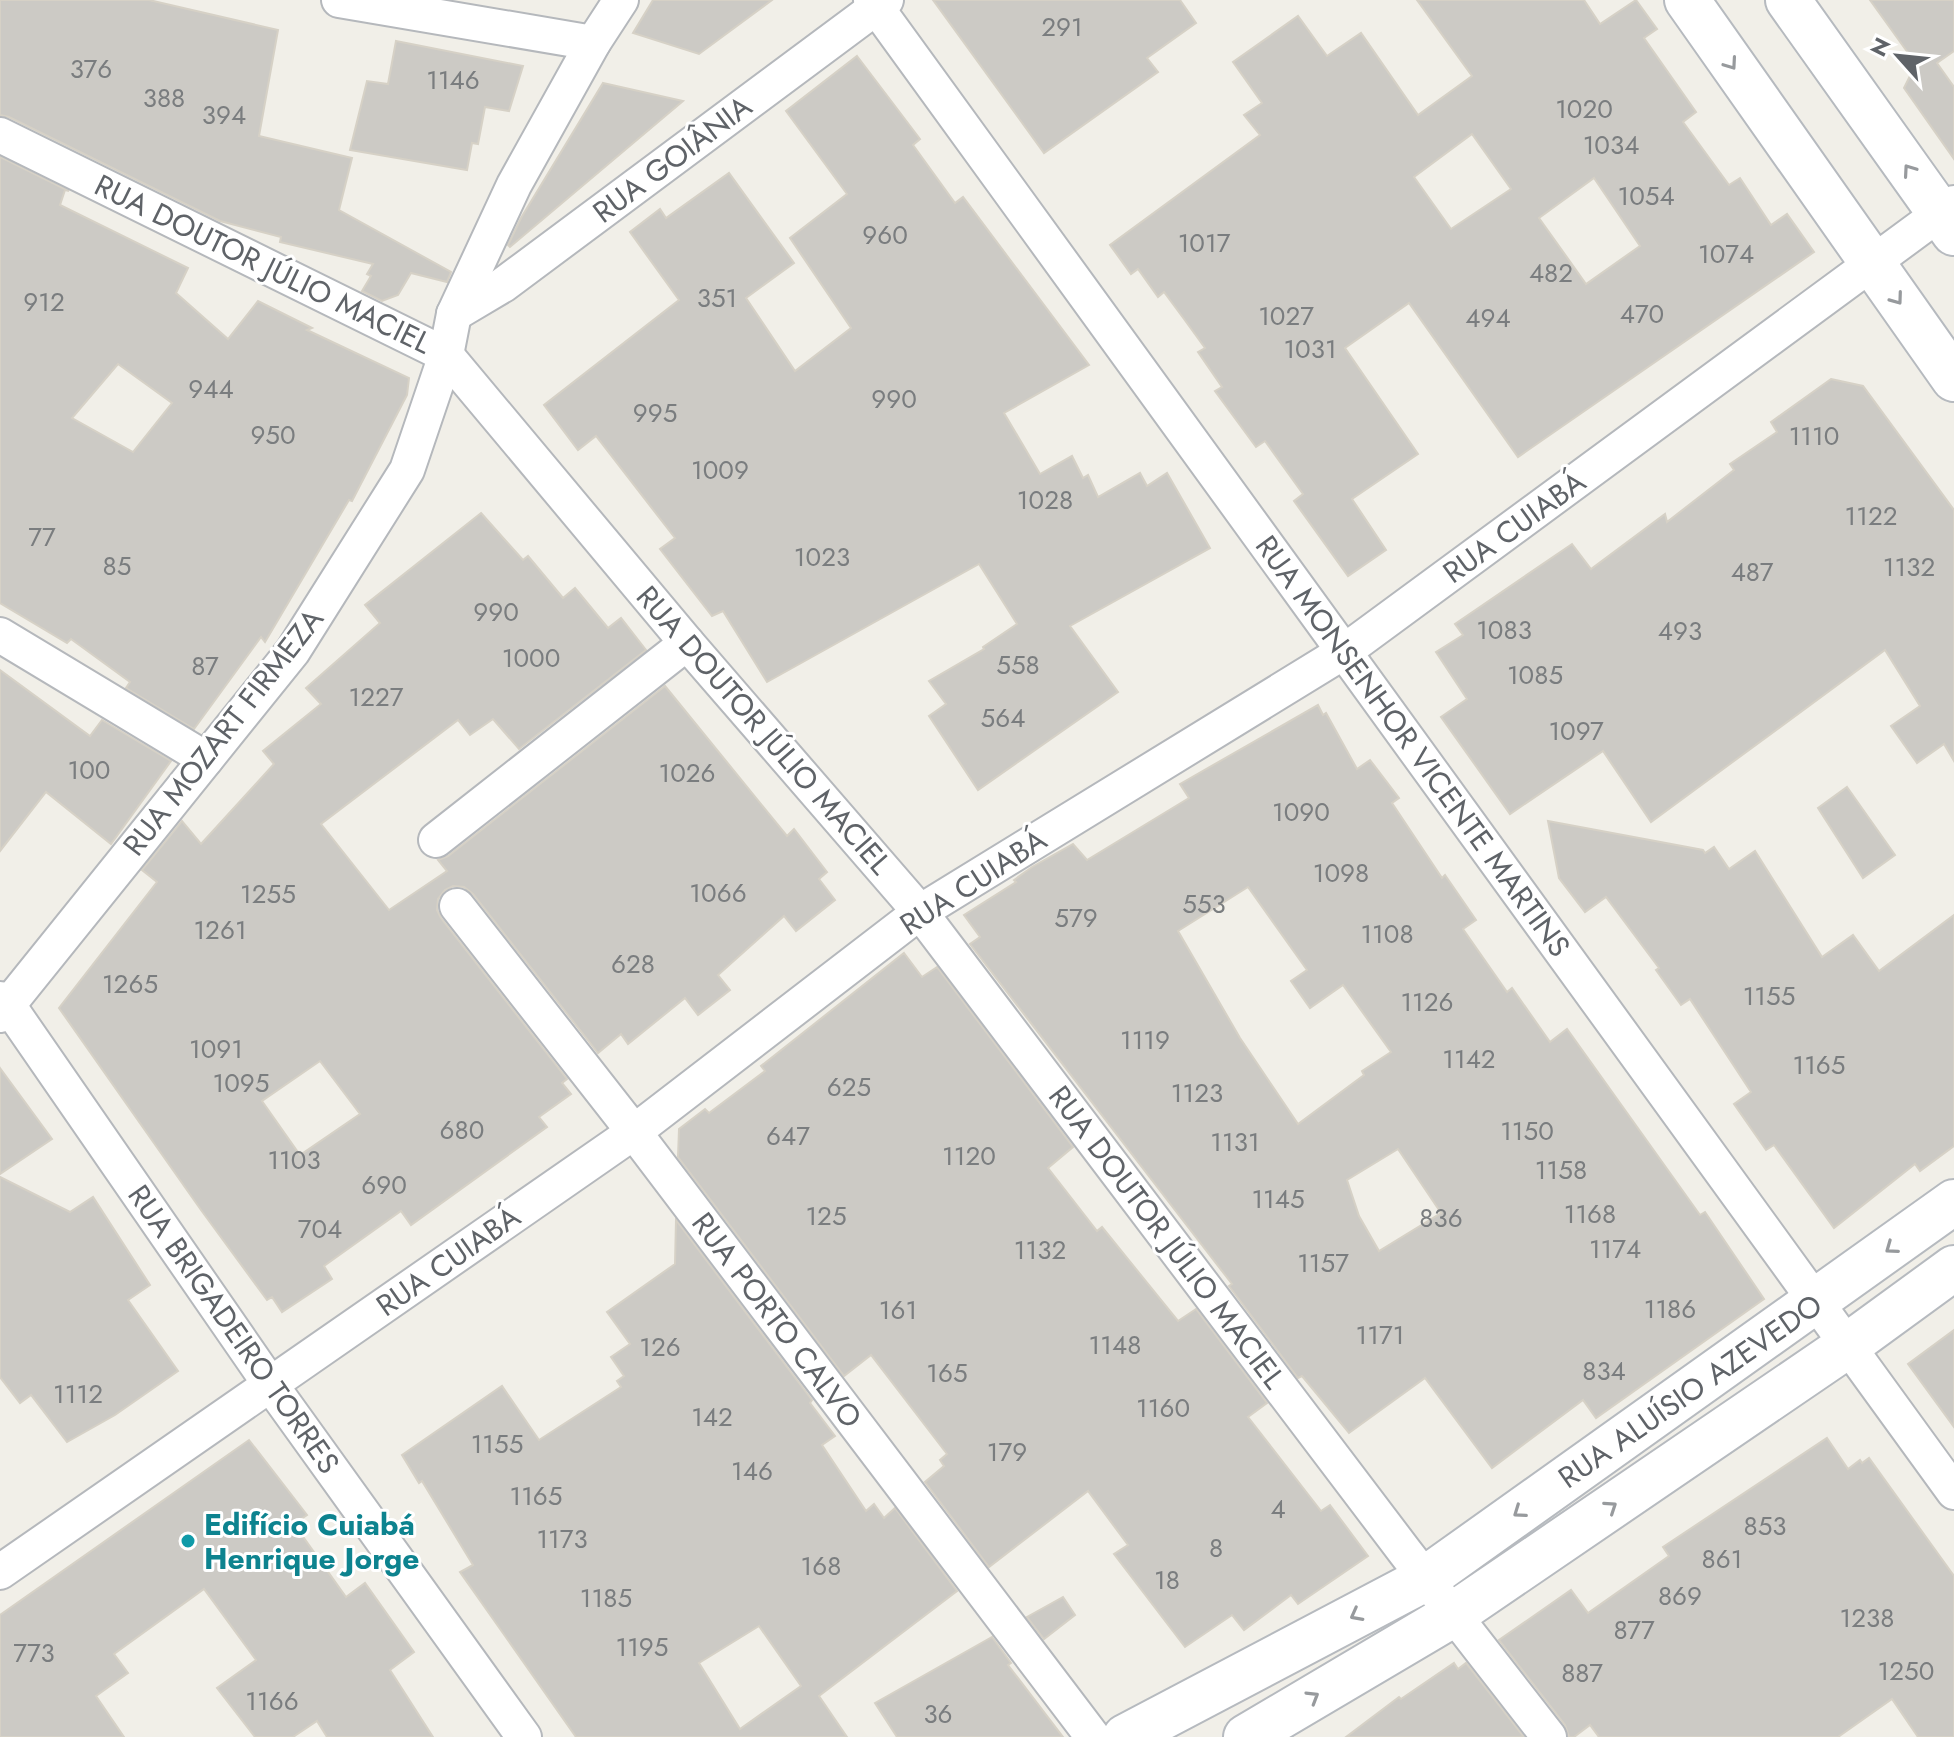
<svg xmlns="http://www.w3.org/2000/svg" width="1954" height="1737" font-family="Jost,sans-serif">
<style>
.building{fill:#cccac5;stroke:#d6d1c6;stroke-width:2;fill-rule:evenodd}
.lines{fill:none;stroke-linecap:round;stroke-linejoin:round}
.street-casing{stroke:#b5b8bc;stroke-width:38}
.secondary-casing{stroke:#b6babf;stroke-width:48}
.street{stroke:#fff;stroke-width:34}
.secondary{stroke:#fff;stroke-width:44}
.oneway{stroke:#979a9d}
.culture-dot{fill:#0f9aa8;stroke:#fff;stroke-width:3}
.labels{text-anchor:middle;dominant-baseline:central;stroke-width:6;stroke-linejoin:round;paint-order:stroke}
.number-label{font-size:26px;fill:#7a7d7f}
.street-label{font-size:30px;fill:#5f6368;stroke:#fff}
.culture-label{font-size:30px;font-weight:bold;fill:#0d838f;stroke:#fff;text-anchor:start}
</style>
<rect width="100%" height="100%" fill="#f1efe8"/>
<g class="building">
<path d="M 0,0 L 149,0 L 278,30 L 259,136 L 352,158 L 339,210 L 451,272 L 447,282 L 411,273 L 398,295 L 382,301 L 362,291 L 371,276 L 367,274 L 373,264 L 280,242 L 281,237 L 220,221 L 9,117 L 0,115 Z"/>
<path d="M 653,0 L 772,0 L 699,54 L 633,33 Z"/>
<path d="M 933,0 L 1180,0 L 1196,23 L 1147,58 L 1158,72 L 1044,153 Z"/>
<path d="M 1417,0 L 1584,0 L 1600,24 L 1636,0 L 1657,29 L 1644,38 L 1696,112 L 1683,122 L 1729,185 L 1740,178 L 1771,225 L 1787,214 L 1814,252 L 1518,457 L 1409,303 L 1345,348 L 1418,454 L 1352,499 L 1386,550 L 1348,576 L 1294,501 L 1303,494 L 1265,441 L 1256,447 L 1215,391 L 1222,387 L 1198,352 L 1205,348 L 1184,319 L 1164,292 L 1158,297 L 1138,269 L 1131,274 L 1110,245 L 1260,135 L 1244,115 L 1262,103 L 1233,62 L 1298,16 L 1327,56 L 1361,33 L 1418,115 L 1472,76 ZM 1472,134 L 1511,189 L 1451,229 L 1414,177 ZM 1594,178 L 1640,246 L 1586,284 L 1539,218 Z"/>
<path d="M 1870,0 L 1954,0 L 1954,51 L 1937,63 L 1954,87 L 1954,159 L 1904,88 L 1916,64 Z"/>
<path d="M 396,41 L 523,66 L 509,111 L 485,107 L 478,144 L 472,143 L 467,170 L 350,150 L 367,81 L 388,84 Z"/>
<path d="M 857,56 L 920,139 L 913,145 L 955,203 L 963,197 L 1089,365 L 1004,413 L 1040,474 L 1072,456 L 1083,478 L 1088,475 L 1098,497 L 1140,473 L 1147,486 L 1167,473 L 1210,548 L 1070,626 L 1118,692 L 978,790 L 929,716 L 946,704 L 929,681 L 984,649 L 983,647 L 1017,624 L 979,564 L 767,682 L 723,611 L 712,616 L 660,549 L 675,538 L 596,436 L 578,450 L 544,405 L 679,300 L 630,232 L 660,209 L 666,218 L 729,173 L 794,263 L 746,298 L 795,371 L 851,328 L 790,238 L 847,194 L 786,111 Z"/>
<path d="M 603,83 L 683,101 L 510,247 L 508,245 L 521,218 Z"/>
<path d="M 0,157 L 69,191 L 65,190 L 60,205 L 188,268 L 176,293 L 228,339 L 258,301 L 312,328 L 307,330 L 409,378 L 407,395 L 352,501 L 349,500 L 265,642 L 261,637 L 194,729 L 126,688 L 130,682 L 71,639 L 67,643 L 0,603 ZM 118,364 L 172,403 L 133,452 L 72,418 Z"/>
<path d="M 1831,379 L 1863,386 L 1954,510 L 1954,761 L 1944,744 L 1917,763 L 1891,726 L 1920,706 L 1885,650 L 1651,822 L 1603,751 L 1510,814 L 1441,717 L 1467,699 L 1436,652 L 1463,635 L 1455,624 L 1572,544 L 1591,569 L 1665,514 L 1667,522 L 1734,470 L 1730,464 L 1777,432 L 1771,422 Z"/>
<path d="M 481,513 L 523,560 L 528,556 L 563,598 L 575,588 L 608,628 L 621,618 L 646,650 L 519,749 L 493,719 L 470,735 L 458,720 L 321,824 L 389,910 L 447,871 L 438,860 L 448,856 L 665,686 L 787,836 L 794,829 L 827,872 L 819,879 L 835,900 L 796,931 L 784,916 L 718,975 L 730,990 L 698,1015 L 685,998 L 628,1044 L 621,1034 L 598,1053 L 473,894 L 464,887 L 453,886 L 445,890 L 438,899 L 437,910 L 441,918 L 567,1079 L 562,1083 L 571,1094 L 539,1117 L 547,1127 L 411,1225 L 401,1211 L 324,1266 L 332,1279 L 282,1312 L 272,1297 L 267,1300 L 201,1210 L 59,1008 L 157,882 L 142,870 L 182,821 L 201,844 L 274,764 L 263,751 L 321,704 L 306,688 L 380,623 L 365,605 ZM 320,1061 L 360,1114 L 300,1155 L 262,1101 Z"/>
<path d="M 0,670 L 90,736 L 102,720 L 171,761 L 111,844 L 46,792 L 0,851 Z"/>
<path d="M 1318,705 L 1323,715 L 1326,713 L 1357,769 L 1370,760 L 1399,798 L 1392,803 L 1442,878 L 1445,875 L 1476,920 L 1463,929 L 1507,992 L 1512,988 L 1550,1042 L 1567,1029 L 1700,1215 L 1705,1212 L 1764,1299 L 1596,1418 L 1583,1400 L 1492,1468 L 1425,1378 L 1349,1433 L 1302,1376 L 1298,1378 L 1229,1286 L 1232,1284 L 970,944 L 980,937 L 964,915 L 1016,882 L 1014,880 L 1032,867 L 1073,844 L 1087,860 L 1189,798 L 1180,784 ZM 1248,887 L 1307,970 L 1291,981 L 1310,1008 L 1343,985 L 1391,1052 L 1362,1071 L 1364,1075 L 1298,1124 L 1240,1038 L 1178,931 ZM 1398,1149 L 1441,1213 L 1379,1251 L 1359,1216 L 1347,1180 Z"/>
<path d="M 1847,787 L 1895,855 L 1863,878 L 1818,808 Z"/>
<path d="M 1548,821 L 1703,850 L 1705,853 L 1714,847 L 1729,869 L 1755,851 L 1822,957 L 1853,935 L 1879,971 L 1954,915 L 1954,1146 L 1920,1171 L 1915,1164 L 1834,1228 L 1774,1145 L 1766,1150 L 1734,1104 L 1751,1092 L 1690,999 L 1681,1005 L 1656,970 L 1659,968 L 1606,897 L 1585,912 L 1559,878 Z"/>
<path d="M 904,953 L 922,977 L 937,967 L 1073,1147 L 1048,1168 L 1097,1231 L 1102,1227 L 1178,1321 L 1196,1309 L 1267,1403 L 1248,1417 L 1321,1511 L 1330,1505 L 1368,1556 L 1298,1604 L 1291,1595 L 1244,1630 L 1232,1615 L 1185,1647 L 1114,1554 L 1128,1545 L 1088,1491 L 989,1567 L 925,1482 L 944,1466 L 940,1460 L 947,1454 L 871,1355 L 844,1376 L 678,1157 L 679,1129 L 705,1109 L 709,1113 L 765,1071 L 761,1066 Z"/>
<path d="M 0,1068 L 52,1139 L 0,1174 Z"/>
<path d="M 0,1177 L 70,1212 L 93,1197 L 150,1285 L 128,1300 L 178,1371 L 115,1415 L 67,1442 L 31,1395 L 20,1403 L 0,1377 Z"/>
<path d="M 676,1220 L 812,1400 L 810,1403 L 835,1436 L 822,1445 L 866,1511 L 874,1504 L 884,1518 L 895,1508 L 957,1591 L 819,1696 L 847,1737 L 576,1737 L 460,1572 L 473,1565 L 422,1481 L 419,1483 L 402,1455 L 502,1386 L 539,1440 L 621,1387 L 617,1381 L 624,1376 L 611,1357 L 630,1344 L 607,1312 L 675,1264 ZM 759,1626 L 801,1686 L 740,1729 L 699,1663 Z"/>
<path d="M 1954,1330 L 1954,1427 L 1908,1364 Z"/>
<path d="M 1827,1438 L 1848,1469 L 1860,1460 L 1862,1463 L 1869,1458 L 1954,1576 L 1954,1737 L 1918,1737 L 1892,1699 L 1838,1737 L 1599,1737 L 1590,1725 L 1574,1737 L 1569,1737 L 1565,1725 L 1499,1640 L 1571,1590 L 1588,1613 L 1669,1556 L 1663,1547 Z"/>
<path d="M 249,1440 L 307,1515 L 294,1524 L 346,1597 L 365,1583 L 414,1652 L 390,1670 L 433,1737 L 327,1737 L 317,1721 L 293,1737 L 255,1737 L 217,1688 L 256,1660 L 204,1589 L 114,1654 L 128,1673 L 96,1696 L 124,1737 L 0,1737 L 0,1615 Z"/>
<path d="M 1063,1597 L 1075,1615 L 1044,1639 L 1027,1617 Z"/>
<path d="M 992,1637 L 1011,1663 L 1008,1665 L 1063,1737 L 897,1737 L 875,1703 Z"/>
<path d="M 1454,1663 L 1458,1669 L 1466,1663 L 1524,1737 L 1346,1737 L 1399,1697 L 1401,1699 Z"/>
</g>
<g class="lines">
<defs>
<g id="street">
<path d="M 339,0 L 593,43"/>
<path d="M 871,0 L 1954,1492"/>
<path d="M 0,135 L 446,355 L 687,643 L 920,912 L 1405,1552 L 1549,1737"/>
<path d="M 454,314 L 503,285 L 886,0"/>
<path d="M 0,635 L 206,759"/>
<path d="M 436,840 L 687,643"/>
<path d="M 457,906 L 634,1132 L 1093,1737"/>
<path d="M 0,999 L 8,1005 L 270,1384 L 524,1737"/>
<path d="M 0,1015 L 293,651 L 407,470 L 446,355 L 454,314 L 514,185 L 593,43 L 621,0"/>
<path d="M 0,1572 L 634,1132 L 920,912 L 1345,651 L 1954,203"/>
</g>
<g id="secondary">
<path d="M 1687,0 L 1954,379"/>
<path d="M 1788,0 L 1954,233"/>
<path d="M 1125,1737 L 1425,1579 L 1954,1202"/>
<path d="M 1246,1737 L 1454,1614 L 1847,1346 L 1954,1268"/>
</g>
</defs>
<use href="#street" class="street-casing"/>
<use href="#secondary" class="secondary-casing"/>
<use href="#street" class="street"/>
<use href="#secondary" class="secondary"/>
</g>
<defs><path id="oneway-chevron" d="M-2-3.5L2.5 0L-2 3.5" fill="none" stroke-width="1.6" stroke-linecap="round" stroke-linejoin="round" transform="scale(2)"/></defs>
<g class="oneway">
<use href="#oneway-chevron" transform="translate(1731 64) rotate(55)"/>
<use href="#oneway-chevron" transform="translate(1909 170) rotate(-125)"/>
<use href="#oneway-chevron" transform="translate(1897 299) rotate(54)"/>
<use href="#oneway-chevron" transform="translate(1891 1248) rotate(144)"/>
<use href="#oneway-chevron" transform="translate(1611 1507) rotate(-34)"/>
<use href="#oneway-chevron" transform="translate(1519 1512) rotate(145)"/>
<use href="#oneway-chevron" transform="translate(1356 1615) rotate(152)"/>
<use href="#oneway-chevron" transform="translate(1313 1697) rotate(-31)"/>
</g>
<circle class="culture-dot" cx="188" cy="1541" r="8"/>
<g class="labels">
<g class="number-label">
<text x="1062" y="27">291</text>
<text x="91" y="69">376</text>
<text x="453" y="80">1146</text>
<text x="164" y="98">388</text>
<text x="1584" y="109">1020</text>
<text x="224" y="115">394</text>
<text x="1611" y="145">1034</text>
<text x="1646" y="196">1054</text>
<text x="885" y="235">960</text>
<text x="1204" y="243">1017</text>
<text x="1726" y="254">1074</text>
<text x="1551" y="273">482</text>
<text x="717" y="298">351</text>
<text x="44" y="302">912</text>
<text x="1642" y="314">470</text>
<text x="1286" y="316">1027</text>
<text x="1488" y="318">494</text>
<text x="1310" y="349">1031</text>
<text x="211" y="389">944</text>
<text x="894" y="399">990</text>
<text x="655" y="413">995</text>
<text x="273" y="435">950</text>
<text x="1814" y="436">1110</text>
<text x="720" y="470">1009</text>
<text x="1045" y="500">1028</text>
<text x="1871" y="516">1122</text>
<text x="42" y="537">77</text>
<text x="822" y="557">1023</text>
<text x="117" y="566">85</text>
<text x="1909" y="567">1132</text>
<text x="1752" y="572">487</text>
<text x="496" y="612">990</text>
<text x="1504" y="630">1083</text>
<text x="1680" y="631">493</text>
<text x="531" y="658">1000</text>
<text x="1018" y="665">558</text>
<text x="205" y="666">87</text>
<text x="1535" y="675">1085</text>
<text x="376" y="697">1227</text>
<text x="1003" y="718">564</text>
<text x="1576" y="731">1097</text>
<text x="89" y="770">100</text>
<text x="687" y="773">1026</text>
<text x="1301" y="812">1090</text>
<text x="1341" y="873">1098</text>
<text x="718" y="893">1066</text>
<text x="268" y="894">1255</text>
<text x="1204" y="904">553</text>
<text x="1076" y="918">579</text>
<text x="220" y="930">1261</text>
<text x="1387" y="934">1108</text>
<text x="633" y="964">628</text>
<text x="130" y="984">1265</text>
<text x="1769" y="996">1155</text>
<text x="1427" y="1002">1126</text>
<text x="1145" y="1040">1119</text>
<text x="216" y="1049">1091</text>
<text x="1469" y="1059">1142</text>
<text x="1819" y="1065">1165</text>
<text x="241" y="1083">1095</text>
<text x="849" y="1087">625</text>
<text x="1197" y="1093">1123</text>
<text x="462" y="1130">680</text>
<text x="1527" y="1131">1150</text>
<text x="788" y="1136">647</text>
<text x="1235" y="1142">1131</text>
<text x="969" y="1156">1120</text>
<text x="294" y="1160">1103</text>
<text x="1561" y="1170">1158</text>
<text x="384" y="1185">690</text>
<text x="1278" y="1199">1145</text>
<text x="1590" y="1214">1168</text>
<text x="826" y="1216">125</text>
<text x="1441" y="1218">836</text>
<text x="320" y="1229">704</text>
<text x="1615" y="1249">1174</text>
<text x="1040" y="1250">1132</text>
<text x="1323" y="1263">1157</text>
<text x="1670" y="1309">1186</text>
<text x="898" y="1310">161</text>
<text x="1380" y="1335">1171</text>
<text x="1115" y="1345">1148</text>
<text x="660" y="1347">126</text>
<text x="1604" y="1371">834</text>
<text x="947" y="1373">165</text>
<text x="78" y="1394">1112</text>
<text x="1163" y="1408">1160</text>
<text x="712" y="1417">142</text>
<text x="497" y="1444">1155</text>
<text x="1007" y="1452">179</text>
<text x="752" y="1471">146</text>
<text x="536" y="1496">1165</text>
<text x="1278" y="1509">4</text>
<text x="1765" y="1526">853</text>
<text x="562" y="1539">1173</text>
<text x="1216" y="1548">8</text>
<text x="1722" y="1559">861</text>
<text x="821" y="1566">168</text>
<text x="1167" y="1580">18</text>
<text x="1680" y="1596">869</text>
<text x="606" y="1598">1185</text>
<text x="1867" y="1618">1238</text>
<text x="1634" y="1630">877</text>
<text x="642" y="1647">1195</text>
<text x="34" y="1653">773</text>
<text x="1906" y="1671">1250</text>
<text x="1582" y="1673">887</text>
<text x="272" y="1701">1166</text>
<text x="938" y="1714">36</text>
</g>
<g class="street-label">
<text transform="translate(672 159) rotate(-37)">RUA GOIÂNIA</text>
<text transform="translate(263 264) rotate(26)">RUA DOUTOR JÚLIO MACIEL</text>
<text transform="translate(1514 527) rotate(-36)">RUA CUIABÁ</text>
<text transform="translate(764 730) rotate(49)">RUA DOUTOR JÚLIO MACIEL</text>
<text transform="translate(223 732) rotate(-52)">RUA MOZART FIRMEZA</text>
<text transform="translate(1413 746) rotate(54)">RUA MONSENHOR VICENTE MARTINS</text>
<text transform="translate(973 882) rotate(-33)">RUA CUIABÁ</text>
<text transform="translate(1167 1237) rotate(53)">RUA DOUTOR JÚLIO MACIEL</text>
<text transform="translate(448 1261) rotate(-35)">RUA CUIABÁ</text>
<text transform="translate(777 1320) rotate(53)">RUA PORTO CALVO</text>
<text transform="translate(234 1329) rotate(55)">RUA BRIGADEIRO TORRES</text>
<text transform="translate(1690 1391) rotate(-35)">RUA ALUÍSIO AZEVEDO</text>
</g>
<g class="culture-label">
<text x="204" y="1524">Edifício Cuiabá<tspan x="204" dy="34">Henrique Jorge</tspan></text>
</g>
</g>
<g transform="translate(1898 56) rotate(297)" stroke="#ffffff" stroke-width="6" paint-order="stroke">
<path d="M0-6L14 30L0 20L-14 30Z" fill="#5f6368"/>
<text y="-12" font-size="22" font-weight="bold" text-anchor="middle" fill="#5f6368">N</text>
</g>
</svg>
